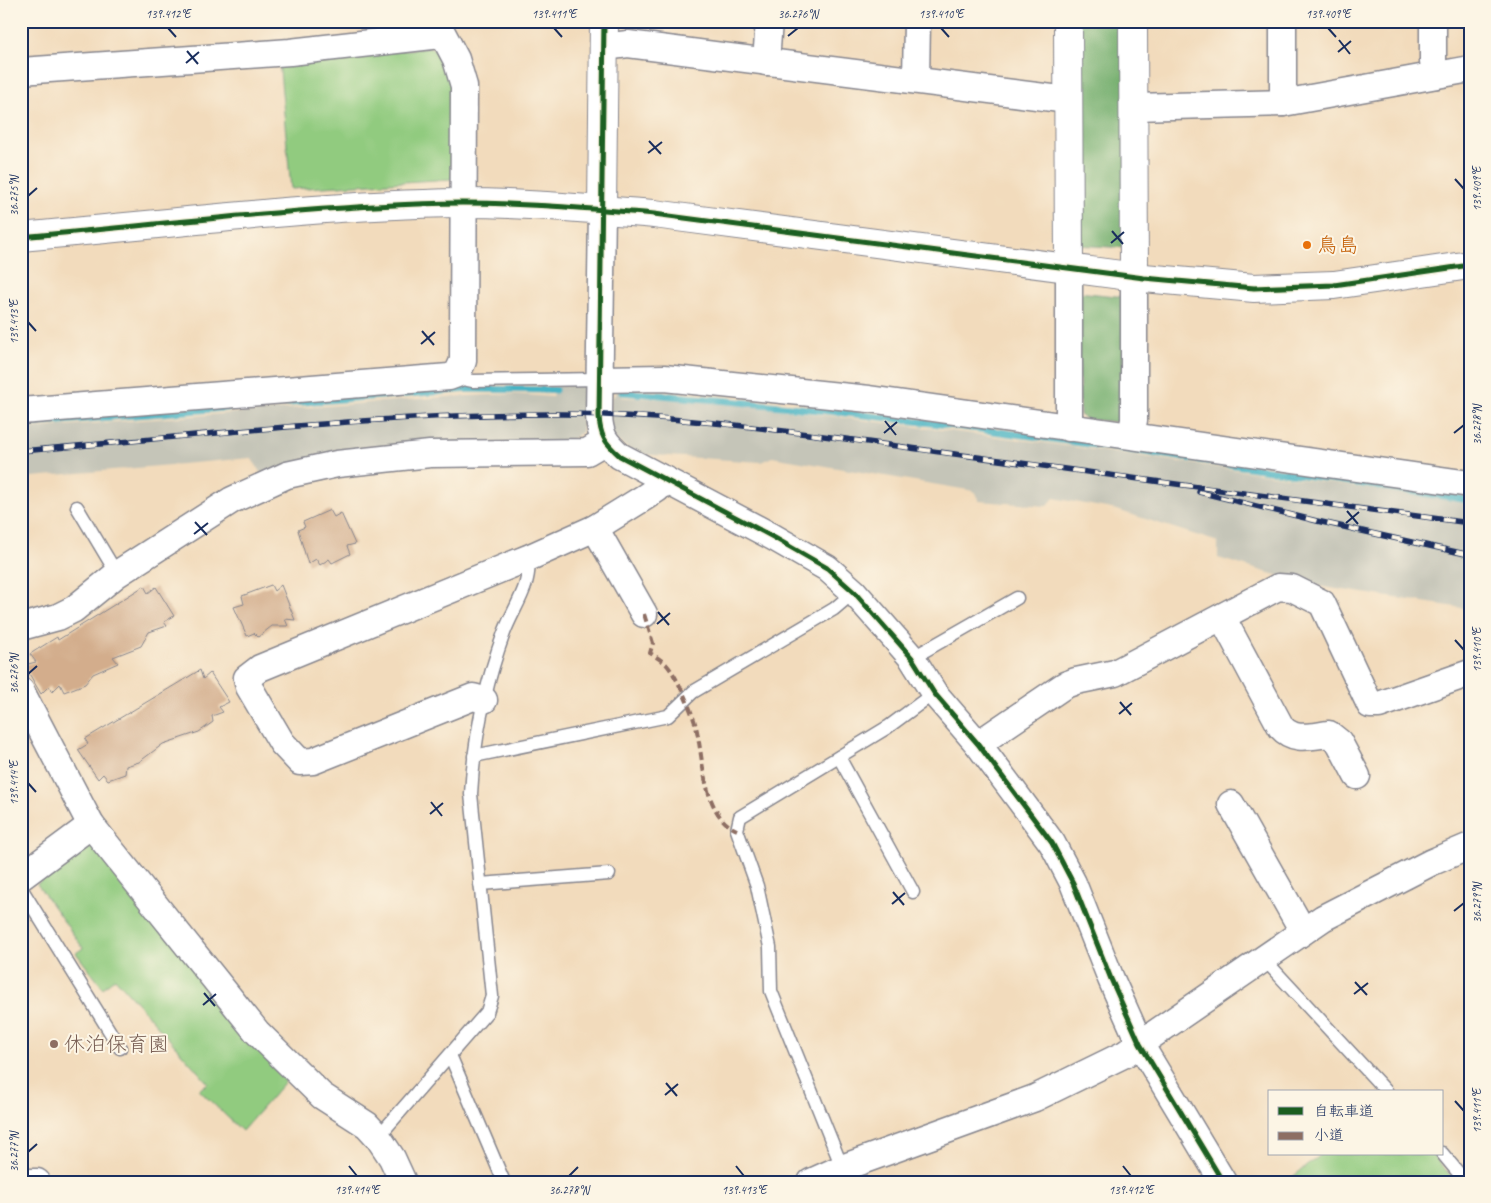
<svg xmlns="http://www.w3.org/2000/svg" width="1491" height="1203" font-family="Caveat,'Klee One',sans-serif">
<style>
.industrial{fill:#c5c5b8}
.green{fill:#91cb7f;stroke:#567d6e}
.forest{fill:#74af6e;stroke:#486f66}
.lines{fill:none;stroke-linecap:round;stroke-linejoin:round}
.stream{stroke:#48b4c4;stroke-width:7}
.building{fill:#d3ad8c}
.service-casing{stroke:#86858d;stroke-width:15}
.minor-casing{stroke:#86858d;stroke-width:29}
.tertiary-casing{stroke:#86858d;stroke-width:30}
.service{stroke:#fff;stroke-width:12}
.minor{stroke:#fff;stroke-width:26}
.tertiary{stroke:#fff;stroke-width:28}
.rail-casing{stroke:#1b2f5e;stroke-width:5.5}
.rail{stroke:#fcf5e5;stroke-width:4;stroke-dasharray:11;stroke-linecap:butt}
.quiet{stroke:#8d6e63;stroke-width:4;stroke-dasharray:8 4;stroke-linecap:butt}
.cycleway-casing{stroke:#fcf5e5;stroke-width:8}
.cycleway{stroke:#1b5e20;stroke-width:5}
.ticks{fill:none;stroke:#1b2f5e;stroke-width:2}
.food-dot{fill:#e8710a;stroke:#fcf5e5;stroke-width:2}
.education-dot{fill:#8d6e63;stroke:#fcf5e5;stroke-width:2}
.labels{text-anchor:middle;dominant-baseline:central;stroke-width:4;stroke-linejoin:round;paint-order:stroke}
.food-label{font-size:21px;fill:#c56008;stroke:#fcf5e5;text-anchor:start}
.education-label{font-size:21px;fill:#785e54;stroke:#fcf5e5;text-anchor:start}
.neatline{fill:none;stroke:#1b2f5e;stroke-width:2}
.ticks-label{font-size:12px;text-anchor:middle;fill:#1b2f5e}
</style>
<rect width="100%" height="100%" fill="#fcf5e5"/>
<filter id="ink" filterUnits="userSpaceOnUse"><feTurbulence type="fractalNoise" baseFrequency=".02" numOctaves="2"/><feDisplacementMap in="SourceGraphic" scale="10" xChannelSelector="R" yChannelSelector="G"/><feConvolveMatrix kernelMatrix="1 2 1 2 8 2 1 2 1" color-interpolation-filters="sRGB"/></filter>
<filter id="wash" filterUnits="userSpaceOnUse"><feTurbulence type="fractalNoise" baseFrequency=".0096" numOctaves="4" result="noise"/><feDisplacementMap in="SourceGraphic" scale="20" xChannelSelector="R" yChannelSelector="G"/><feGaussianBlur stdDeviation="1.12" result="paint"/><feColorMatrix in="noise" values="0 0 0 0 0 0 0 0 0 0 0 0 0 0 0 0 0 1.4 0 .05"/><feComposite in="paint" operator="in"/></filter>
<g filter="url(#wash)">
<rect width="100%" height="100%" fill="#f2dbbc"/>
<g class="industrial">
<path d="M 584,385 L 582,432 L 567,443 L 263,475 L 251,458 L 21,478 L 21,429 L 446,397 L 514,394 L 552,397 L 557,386 Z"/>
<path d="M 621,388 L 621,397 L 719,402 L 1053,444 L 1470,503 L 1470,607 L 1469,609 L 1310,585 L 1218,558 L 1218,542 L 1117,510 L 1054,498 L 1047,506 L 979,501 L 974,491 L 772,457 L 761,462 L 637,454 L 610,436 L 611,399 Z"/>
</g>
<g class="green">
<path d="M 431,48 L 439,52 L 451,69 L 452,179 L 291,189 L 279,60 Z"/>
<path d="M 88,838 L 290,1076 L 242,1131 L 199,1090 L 208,1083 L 115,978 L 103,988 L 76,953 L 83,948 L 37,884 Z"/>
<path d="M 1322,1154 L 1431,1154 L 1457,1182 L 1286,1182 Z"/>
</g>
<g class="forest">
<path d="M 1076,21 L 1125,21 L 1127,248 L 1076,245 Z"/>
<path d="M 1078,292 L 1126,297 L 1124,416 L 1117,422 L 1085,419 L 1080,415 Z"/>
</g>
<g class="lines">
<g class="stream">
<path d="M 622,392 C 906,413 1188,458 1470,500"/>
<path d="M 21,424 L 470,389 L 555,390"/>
</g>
</g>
<g id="blocks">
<g class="building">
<path d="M 330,510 L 334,517 L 341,513 L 355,544 L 347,546 L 350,554 L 332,563 L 329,559 L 320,565 L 316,559 L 308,564 L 298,530 L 305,527 L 303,522 Z"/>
<path d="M 271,585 L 274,591 L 281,585 L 295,620 L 285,619 L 288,626 L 272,626 L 258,637 L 254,633 L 247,636 L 234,607 L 244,604 L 242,596 Z"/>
<path d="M 144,586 L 148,593 L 156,587 L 174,616 L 164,622 L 167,626 L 149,632 L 141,646 L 113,657 L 118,663 L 93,674 L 85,684 L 64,692 L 60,684 L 52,692 L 49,686 L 41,694 L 24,665 L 36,662 L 30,654 L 57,637 L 58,640 Z"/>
<path d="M 200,670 L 203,679 L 210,673 L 229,702 L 219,707 L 223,712 L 212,716 L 213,722 L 199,732 L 163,744 L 139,762 L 126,766 L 125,774 L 108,780 L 103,774 L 98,779 L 78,750 L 88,744 L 85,739 Z"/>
</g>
</g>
</g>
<g filter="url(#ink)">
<use href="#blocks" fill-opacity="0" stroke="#86858d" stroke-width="1"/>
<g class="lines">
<defs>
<g id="service">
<path d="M 457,374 L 463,379 L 473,381 L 601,379"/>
<path d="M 77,507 L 117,574"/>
<path d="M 912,658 L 1017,598"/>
<path d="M 474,756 L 668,716 L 693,692 L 834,609 L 854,592"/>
<path d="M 839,757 L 913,892"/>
<path d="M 480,884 L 609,874"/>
<path d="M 21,888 L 120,1048"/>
<path d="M 1263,958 L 1387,1092"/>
<path d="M 450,1055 L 504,1182"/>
<path d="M 378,1137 L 487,1012 L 492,996 L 471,794 C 474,740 485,685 504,633 C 513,608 532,586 528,558"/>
<path d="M 1442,1153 L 1466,1182"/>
<path d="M 848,1182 L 771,991 L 770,947 L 757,886 L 737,830 L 740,817 L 888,727 L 934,693"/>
</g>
<g id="minor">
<path d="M 1283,21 L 1283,103"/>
<path d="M 1433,21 L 1433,61 L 1436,75"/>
<path d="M 604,47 L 628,44 L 1068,100"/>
<path d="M 766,62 L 769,21"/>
<path d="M 21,71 L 290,52 L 441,35"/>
<path d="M 916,80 L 917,21"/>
<path d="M 1134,107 L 1283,103 L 1470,69"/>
<path d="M 602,210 L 599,416 C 600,436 605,443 620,456 L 773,537 L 827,568 L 854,592 L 912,658 L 934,693 L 978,744 L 1052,843 L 1073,883 L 1111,979 L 1140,1044 L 1223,1182"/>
<path d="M 1069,268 L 1069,428"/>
<path d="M 601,379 L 664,378 L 869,399 L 1470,484"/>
<path d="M 21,411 L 449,377 L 457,374 L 463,361 L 464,86 L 456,59 L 436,21"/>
<path d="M 1131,435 L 1134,420 L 1134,277"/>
<path d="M 595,528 L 644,614"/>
<path d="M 1222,617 L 1281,727 C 1294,742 1311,736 1329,734 L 1339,742 L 1357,776"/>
<path d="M 21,627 L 58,617 L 74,609 L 117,574 L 232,500 L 287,475 L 337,464 L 430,454 L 587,452 L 604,442"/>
<path d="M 21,691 L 91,825 L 257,1032 L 322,1096 L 367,1125 L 378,1137 L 392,1158 L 403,1182"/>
<path d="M 484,700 L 473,697 L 313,761 L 300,762 L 282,743 L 249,687 L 247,678 L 260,668 L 528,558 L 595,528 L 645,497 L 657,489 L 665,479"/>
<path d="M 978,744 L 1065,685 L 1076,681 L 1115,673 L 1278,587 L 1292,588 L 1322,603 L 1370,705 L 1379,705 L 1470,673"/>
<path d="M 1231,804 L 1303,931"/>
<path d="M 21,877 L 91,825"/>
<path d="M 26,1182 L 37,1182"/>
<path d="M 811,1182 L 842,1168 L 1035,1098 L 1125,1054 L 1323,918 L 1430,863 L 1470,846"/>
</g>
<g id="tertiary">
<path d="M 1068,21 L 1069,268"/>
<path d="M 1133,21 L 1134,277"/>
<path d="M 602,210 L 604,21"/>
<path d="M 21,237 C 168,224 315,205 462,203 C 526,203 591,209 654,214 L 1144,278 L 1254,288 L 1334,285 L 1470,265"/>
</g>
</defs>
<use href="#service" class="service-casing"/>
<use href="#minor" class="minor-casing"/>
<use href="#tertiary" class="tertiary-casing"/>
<use href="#service" class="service"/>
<use href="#minor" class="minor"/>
<use href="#tertiary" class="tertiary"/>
<defs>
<g id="rail">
<path d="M 21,451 C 201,436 381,413 562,414 C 688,415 815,435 940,452 C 1117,476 1293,500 1470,523"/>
<path d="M 1199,492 L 1317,521 L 1470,555"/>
</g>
</defs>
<use href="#rail" class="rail-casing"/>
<use href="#rail" class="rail"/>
<path class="quiet" d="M 644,614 L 653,643 L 650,653 C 655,656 661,660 666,664 C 677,676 690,707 695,723 C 704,754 701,815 737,830"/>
<defs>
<g id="cycleway">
<path d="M 604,21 L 599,416 C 600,436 605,443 620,456 L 773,537 L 827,568 L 854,592 L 912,658 L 934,693 L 978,744 L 1052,843 L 1073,883 L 1111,979 L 1140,1044 L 1223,1182"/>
<path d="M 21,237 C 168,224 315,205 462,203 C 526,203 591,209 654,214 L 1144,278 L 1254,288 L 1334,285 L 1470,265"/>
</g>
</defs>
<use href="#cycleway" class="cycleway-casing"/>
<use href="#cycleway" class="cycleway"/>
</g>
</g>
<path class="ticks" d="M 168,28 L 176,37M 554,28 L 562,37M 941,28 L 949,37M 1328,28 L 1336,37M 788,36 L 798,28M 1339,40 L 1350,54M 187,51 L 198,64M 1338,52 L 1351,41M 186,63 L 199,52M 649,141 L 661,154M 648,153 L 662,142M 1455,179 L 1464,189M 28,196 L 37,188M 1112,231 L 1123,244M 1111,243 L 1124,232M 28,322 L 36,331M 422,331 L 434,345M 421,344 L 435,332M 885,421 L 896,435M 884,433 L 897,422M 1454,433 L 1464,425M 1347,511 L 1358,524M 195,522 L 207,535M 1346,523 L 1359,512M 194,534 L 208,523M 658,612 L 669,625M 657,624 L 670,613M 1455,640 L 1464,650M 28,674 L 37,666M 1120,702 L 1131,715M 1119,714 L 1132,703M 28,783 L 36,792M 431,802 L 442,816M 430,814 L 443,803M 893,892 L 904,905M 892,904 L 905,893M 1454,911 L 1464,903M 1355,982 L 1367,995M 204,993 L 215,1006M 1354,994 L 1368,983M 203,1005 L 216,994M 666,1083 L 677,1096M 665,1095 L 678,1084M 1455,1101 L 1464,1111M 28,1152 L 37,1144M 349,1166 L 357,1176M 736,1166 L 744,1176M 1123,1166 L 1131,1176M 569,1176 L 578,1167"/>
<circle class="food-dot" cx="1307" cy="245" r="5"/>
<circle class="education-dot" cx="54" cy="1044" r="5"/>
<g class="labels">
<g class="food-label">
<text x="1317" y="245">鳥島</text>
</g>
<g class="education-label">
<text x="64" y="1044">休泊保育園</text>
</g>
</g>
<rect width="1491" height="1203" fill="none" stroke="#fcf5e5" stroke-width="55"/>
<rect x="1268" y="1090" width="175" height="65" fill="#fcf5e5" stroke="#a2a6af"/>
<rect x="1278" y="1107" width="25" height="8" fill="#1b5e20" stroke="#a2a6af"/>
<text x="1314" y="1116" font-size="15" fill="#1b2f5e">自転車道</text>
<rect x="1278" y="1132" width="25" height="8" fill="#8d6e63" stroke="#a2a6af"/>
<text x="1314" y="1140" font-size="15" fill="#1b2f5e">小道</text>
<rect x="28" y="28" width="1436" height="1148" class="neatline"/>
<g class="ticks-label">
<text x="168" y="18">139.412°E</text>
<text x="554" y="18">139.411°E</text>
<text x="798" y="18">36.276°N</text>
<text x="941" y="18">139.410°E</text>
<text x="1328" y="18">139.409°E</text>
<text transform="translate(1477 189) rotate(-90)" y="4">139.409°E</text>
<text transform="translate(14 196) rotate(-90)" y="4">36.275°N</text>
<text transform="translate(14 322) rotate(-90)" y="4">139.413°E</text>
<text transform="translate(1477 425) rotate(-90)" y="4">36.278°N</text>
<text transform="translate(1477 650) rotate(-90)" y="4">139.410°E</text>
<text transform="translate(14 674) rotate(-90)" y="4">36.276°N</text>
<text transform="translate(14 783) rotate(-90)" y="4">139.414°E</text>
<text transform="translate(1477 903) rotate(-90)" y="4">36.279°N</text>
<text transform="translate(1477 1111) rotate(-90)" y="4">139.411°E</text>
<text transform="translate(14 1152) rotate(-90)" y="4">36.277°N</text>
<text x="357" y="1194">139.414°E</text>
<text x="569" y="1194">36.278°N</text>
<text x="744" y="1194">139.413°E</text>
<text x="1131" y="1194">139.412°E</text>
</g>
</svg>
